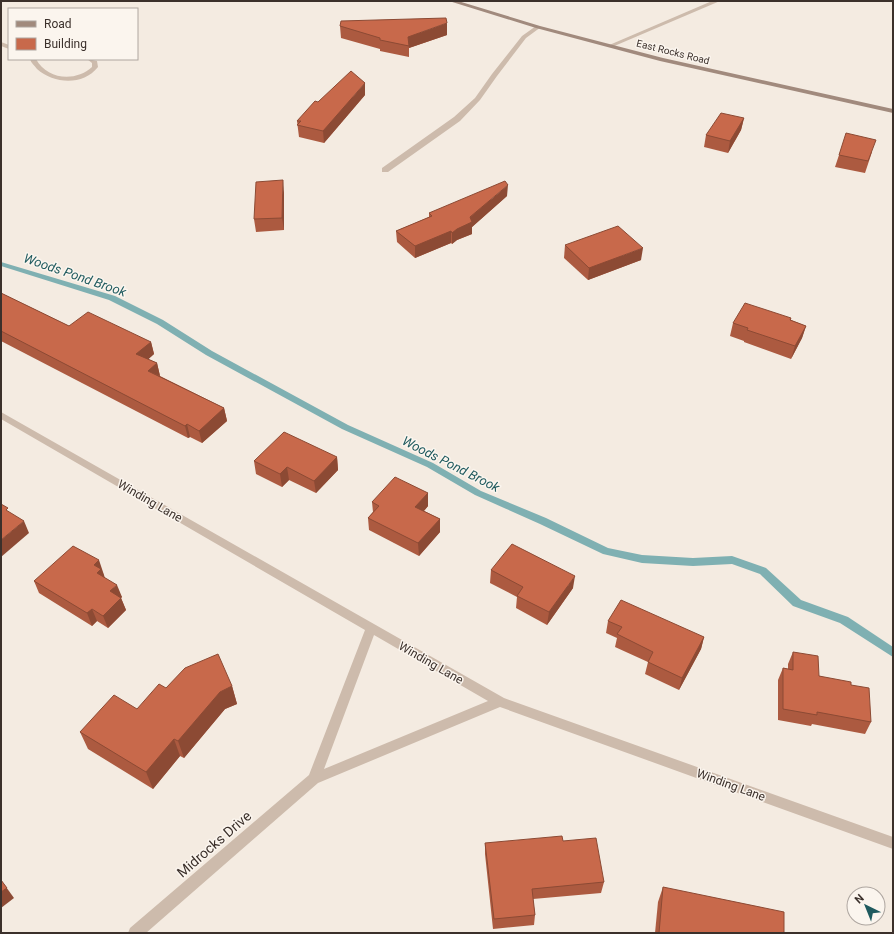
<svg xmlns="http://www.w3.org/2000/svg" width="894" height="934" font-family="Roboto,sans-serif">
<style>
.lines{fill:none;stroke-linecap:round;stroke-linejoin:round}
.stream{fill:#7fb0b2;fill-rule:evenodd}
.lane{fill:#cdbbac;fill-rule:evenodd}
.street{fill:#cdbbac;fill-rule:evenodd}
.secondary{fill:#a18a7d;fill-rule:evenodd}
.wall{fill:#ac5a40}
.shaded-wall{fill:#8c4a34}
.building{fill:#c8694b;stroke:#8c4a34}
.labels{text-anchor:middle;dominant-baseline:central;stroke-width:3;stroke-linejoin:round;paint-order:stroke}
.far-street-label{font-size:10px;fill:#3b302b;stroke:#fbf5ee}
.street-label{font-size:12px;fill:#3b302b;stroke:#fbf5ee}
.water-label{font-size:13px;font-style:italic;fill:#1f5a5e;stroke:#fbf5ee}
.near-street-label{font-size:14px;fill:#3b302b;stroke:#fbf5ee}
</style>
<rect width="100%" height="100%" fill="#f4ebe1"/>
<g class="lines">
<path class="stream" d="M 1,262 L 115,296 L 163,320 L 212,351 L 348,425 L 433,463 L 481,491 L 546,518 L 608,548 L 642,555 L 693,558 L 732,556 L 766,568 L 801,600 L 848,617 L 893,647 L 893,657 L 840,623 L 793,606 L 760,574 L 732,564 L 693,566 L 642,563 L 603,554 L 540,524 L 475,495 L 427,467 L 342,429 L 206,355 L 157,324 L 109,300 L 1,266 Z"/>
<g class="lane">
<path d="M 712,1 L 720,1 L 612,47 L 607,46 Z"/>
<path d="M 536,26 L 541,27 L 526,38 L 497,76 L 480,100 L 460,121 L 388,172 L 382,172 L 382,168 L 454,117 L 475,98 L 492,74 L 522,36 Z"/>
</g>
<g class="street">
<path d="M 1,42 L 9,45 L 9,49 L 1,46 Z"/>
<path d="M 30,59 L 36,59 C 47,80 76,82 92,67 L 92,63 L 87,59 L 97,61 L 98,67 C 83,86 54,84 37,69 C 34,65 31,63 30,59 Z"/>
<path d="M 1,412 L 504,698 L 893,837 L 893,849 L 500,707 L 318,783 L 146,933 L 128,933 L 130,928 L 309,775 L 365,630 L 1,419 ZM 374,635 L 488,701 L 324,769 Z"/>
</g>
<path class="secondary" d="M 449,1 L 458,1 L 540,26 L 663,58 L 893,109 L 893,113 L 660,61 L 536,28 Z"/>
</g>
<g class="wall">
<path d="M 340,26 L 447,35 L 409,48 L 409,57 L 380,51 L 380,49 L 341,38 Z"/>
<path d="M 365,95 L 324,143 L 299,137 L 297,121 L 318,102 Z"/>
<path d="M 744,118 L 741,130 L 728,153 L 704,147 L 706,135 Z"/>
<path d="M 872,152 L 865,173 L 835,167 L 839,155 Z"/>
<path d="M 284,193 L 284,230 L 256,232 L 254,219 Z"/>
<path d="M 507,196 L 472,227 L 472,234 L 457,240 L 452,244 L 451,243 L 415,258 L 397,242 L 396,231 L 429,217 L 429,213 Z"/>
<path d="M 565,245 L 641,260 L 588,280 L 564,258 Z"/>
<path d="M 1,293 L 69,326 L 151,342 L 154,354 L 148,359 L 157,363 L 160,376 L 224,408 L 227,421 L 202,443 L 190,437 L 188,438 L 1,341 Z"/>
<path d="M 791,318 L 791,320 L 806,326 L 802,338 L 791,359 L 744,342 L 744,341 L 730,336 L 733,323 Z"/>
<path d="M 337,457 L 338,470 L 316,493 L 289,480 L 282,487 L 256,474 L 254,461 Z"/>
<path d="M 428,493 L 428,506 L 424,511 L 440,519 L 440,532 L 419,556 L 369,530 L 368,518 L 373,512 L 372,502 Z"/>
<path d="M 491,570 L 573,588 L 547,625 L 516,608 L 517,597 L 490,583 Z"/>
<path d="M 103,573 L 104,577 L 122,597 L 121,598 L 126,610 L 108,628 L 97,621 L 92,626 L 39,593 L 34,581 Z"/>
<path d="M 608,621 L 704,637 L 701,649 L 679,690 L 645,674 L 648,662 L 615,647 L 617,638 L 606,633 Z"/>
<path d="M 793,652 L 819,676 L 851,685 L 871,722 L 865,734 L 812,724 L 811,726 L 778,720 L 778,680 L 783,668 L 788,669 L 788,664 Z"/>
<path d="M 232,686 L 237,704 L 225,709 L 184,758 L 180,756 L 153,789 L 88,749 L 80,732 L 137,709 L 166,688 Z"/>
<path d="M 563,841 L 604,882 L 601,893 L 533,899 L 535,915 L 534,925 L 493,929 L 485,854 L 485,843 Z"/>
<path d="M 663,887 L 784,933 L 655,933 L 658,902 Z"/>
</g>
<g class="shaded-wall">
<path d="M 447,23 L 447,35 L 409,48 L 408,37 Z"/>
<path d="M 365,83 L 365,95 L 324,143 L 323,131 Z"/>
<path d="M 744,118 L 741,130 L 728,153 L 730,141 Z"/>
<path d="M 283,180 L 284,193 L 284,230 L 282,218 Z"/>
<path d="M 508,185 L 507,196 L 472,227 L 472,234 L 457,240 L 452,244 L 452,233 Z"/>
<path d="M 451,231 L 451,243 L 415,258 L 415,246 Z"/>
<path d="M 643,248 L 641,260 L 588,280 L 589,268 Z"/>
<path d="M 806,326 L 802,338 L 791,359 L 795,346 Z"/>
<path d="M 151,342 L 154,354 L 140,367 L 136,354 Z"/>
<path d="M 157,363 L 160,376 L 148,371 Z"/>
<path d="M 224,408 L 227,421 L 202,443 L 199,431 Z"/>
<path d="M 187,424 L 190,437 L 188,438 L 185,426 Z"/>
<path d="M 337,457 L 338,470 L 316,493 L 314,481 Z"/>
<path d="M 287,467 L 289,480 L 282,487 L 280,474 Z"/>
<path d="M 428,493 L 428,506 L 416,520 L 415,507 Z"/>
<path d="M 440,519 L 440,532 L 419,556 L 418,543 Z"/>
<path d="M 24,521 L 29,533 L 1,557 L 1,540 Z"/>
<path d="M 99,560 L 106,581 L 102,585 L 94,565 Z"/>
<path d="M 575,576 L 573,588 L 547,625 L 549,612 Z"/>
<path d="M 117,585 L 122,597 L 115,604 L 110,591 Z"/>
<path d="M 121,598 L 126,610 L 108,628 L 103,616 Z"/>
<path d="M 92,609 L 97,621 L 92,626 L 87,613 Z"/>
<path d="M 704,637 L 701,649 L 679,690 L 682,678 Z"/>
<path d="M 232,686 L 237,704 L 225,709 L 184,758 L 178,741 L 220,692 Z"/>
<path d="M 174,739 L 180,756 L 153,789 L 146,772 Z"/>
<path d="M 1,880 L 14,898 L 1,908 Z"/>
</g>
<g class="building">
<path d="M 446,18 L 447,23 L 408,37 L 409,46 L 380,40 L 380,38 L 340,26 L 341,21 Z"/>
<path d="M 351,71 L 365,83 L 323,131 L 297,125 L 301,121 L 297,121 L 315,101 L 318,102 Z"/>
<path d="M 721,113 L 744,118 L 730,141 L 706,135 Z"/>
<path d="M 846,133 L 876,140 L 868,161 L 839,155 Z"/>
<path d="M 283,180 L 282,218 L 254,219 L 256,182 Z"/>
<path d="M 505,181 L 508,185 L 470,217 L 472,222 L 457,229 L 452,233 L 451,231 L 415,246 L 396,231 L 432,216 L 429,213 Z"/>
<path d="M 618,226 L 643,248 L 589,268 L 565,245 Z"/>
<path d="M 1,293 L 69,326 L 88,312 L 151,342 L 136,354 L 157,363 L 148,371 L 224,408 L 199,431 L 187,424 L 185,426 L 1,331 Z"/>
<path d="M 745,303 L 791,318 L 790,320 L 806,326 L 795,346 L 747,330 L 748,328 L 733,323 Z"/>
<path d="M 284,432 L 337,457 L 314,481 L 287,467 L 280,474 L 254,461 Z"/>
<path d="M 395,477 L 428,493 L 415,507 L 440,519 L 418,543 L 368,518 L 379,506 L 372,502 Z"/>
<path d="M 1,504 L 8,508 L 6,510 L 24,521 L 1,540 Z"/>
<path d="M 512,544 L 575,576 L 549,612 L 517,596 L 523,587 L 491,570 Z"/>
<path d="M 73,546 L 99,560 L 94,565 L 101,569 L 97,573 L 117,585 L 110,591 L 121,598 L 103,616 L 92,609 L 87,613 L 34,581 Z"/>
<path d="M 621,600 L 704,637 L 682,678 L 648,662 L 653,652 L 617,634 L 622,627 L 608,621 Z"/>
<path d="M 793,652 L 818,656 L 819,676 L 851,682 L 851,685 L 869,688 L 871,722 L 817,712 L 817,715 L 783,709 L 783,668 L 793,670 Z"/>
<path d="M 218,654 L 232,686 L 220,692 L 178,741 L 174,739 L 146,772 L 80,732 L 114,695 L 137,709 L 159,684 L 166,688 L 185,668 Z"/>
<path d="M 562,836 L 563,841 L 596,838 L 604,882 L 532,889 L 535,915 L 494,919 L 485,843 Z"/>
<path d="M 1,880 L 7,888 L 1,892 Z"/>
<path d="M 663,887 L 784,912 L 784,933 L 659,933 Z"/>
</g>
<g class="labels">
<g class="far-street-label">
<text transform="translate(673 52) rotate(14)">East Rocks Road</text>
</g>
<g class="street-label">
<text transform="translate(150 501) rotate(30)">Winding Lane</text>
<text transform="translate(431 663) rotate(30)">Winding Lane</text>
<text transform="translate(731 785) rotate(20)">Winding Lane</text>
</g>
<g class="water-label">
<text transform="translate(75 275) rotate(19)">Woods Pond Brook</text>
<text transform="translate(451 464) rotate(27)">Woods Pond Brook</text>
</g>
<g class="near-street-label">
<text transform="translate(214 844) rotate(-41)">Midrocks Drive</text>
</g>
</g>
<rect width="894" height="934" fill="none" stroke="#3b302b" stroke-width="4"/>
<rect x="8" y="8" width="130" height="52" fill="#fbf5ee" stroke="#aea6a0"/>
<rect x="16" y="21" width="20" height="6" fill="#a18a7d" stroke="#aea6a0"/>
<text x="44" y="28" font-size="12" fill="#3b302b">Road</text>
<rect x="16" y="38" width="20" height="12" fill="#c8694b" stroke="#aea6a0"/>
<text x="44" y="48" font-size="12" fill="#3b302b">Building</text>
<g transform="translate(866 906) rotate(317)"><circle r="19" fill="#fbf5ee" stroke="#aea6a0"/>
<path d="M0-3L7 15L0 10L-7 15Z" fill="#1f5a5e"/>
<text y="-6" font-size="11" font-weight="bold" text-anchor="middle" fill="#3b302b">N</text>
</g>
</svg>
